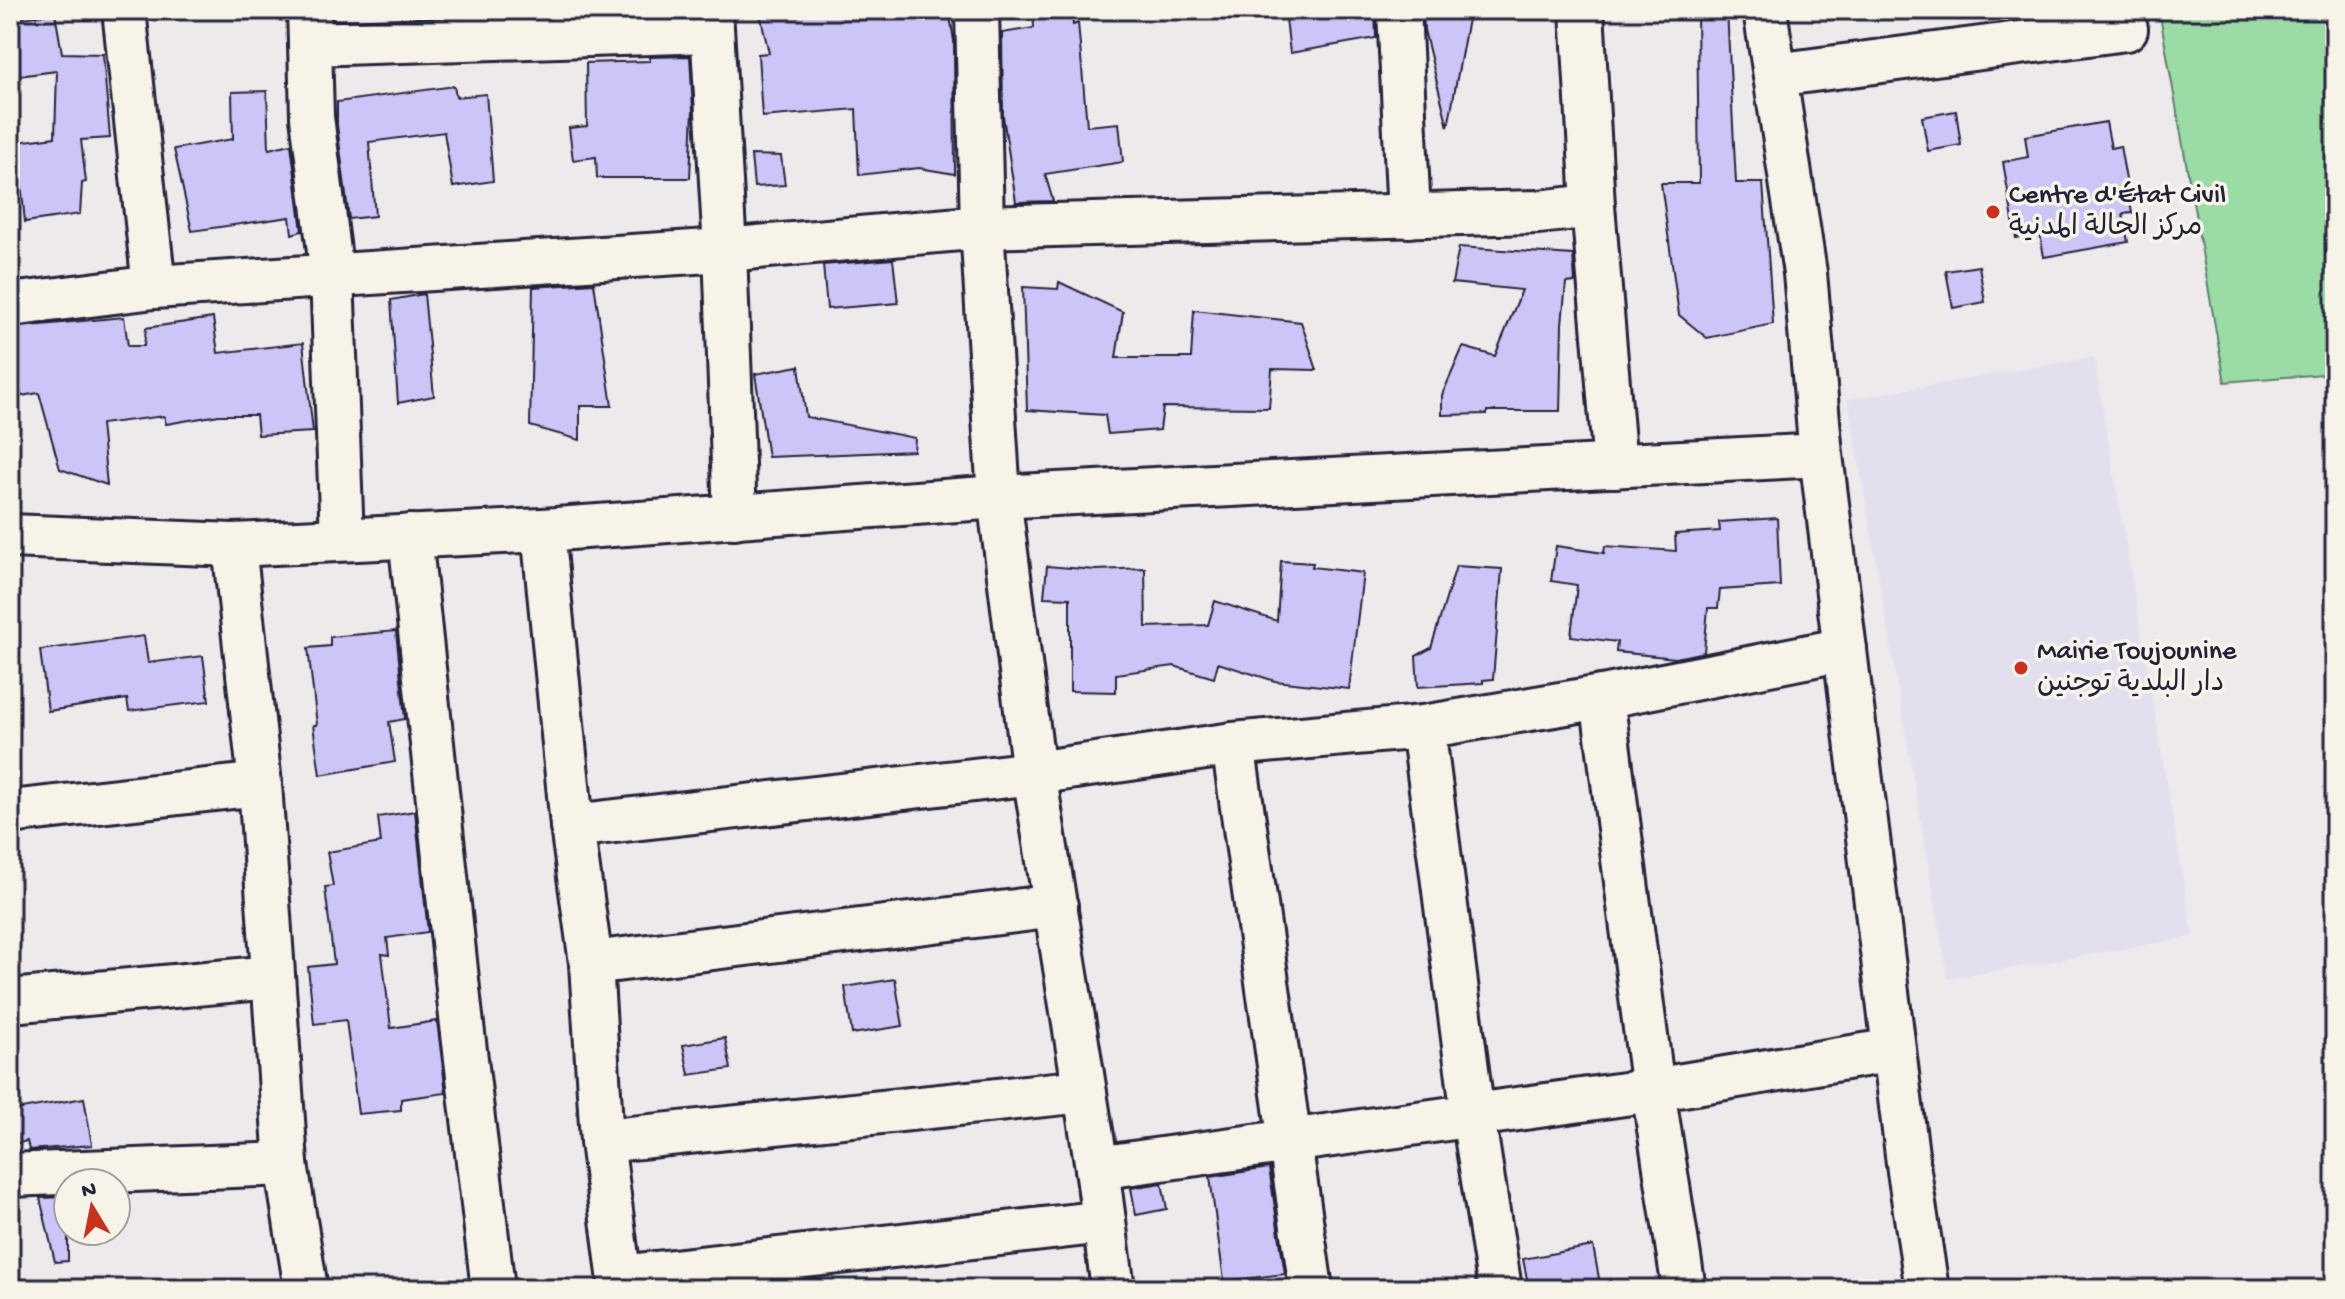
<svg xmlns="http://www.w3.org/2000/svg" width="2345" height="1299" font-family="'Gochi Hand','Playpen Sans Arabic',sans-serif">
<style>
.built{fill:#e4dfef}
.green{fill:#9bdca6;stroke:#5e7f70;stroke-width:2}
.building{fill:#ccc6f8;stroke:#22223b;stroke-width:2}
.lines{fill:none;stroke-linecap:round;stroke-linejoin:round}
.minor-casing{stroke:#22223b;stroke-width:48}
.minor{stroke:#f7f3e8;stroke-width:42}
.poi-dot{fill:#c8321e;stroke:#f7f3e8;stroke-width:3}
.labels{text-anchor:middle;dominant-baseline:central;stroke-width:7;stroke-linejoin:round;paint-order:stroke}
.poi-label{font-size:28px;fill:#22223b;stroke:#f7f3e8;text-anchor:start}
</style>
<rect width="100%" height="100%" fill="#eeeaeb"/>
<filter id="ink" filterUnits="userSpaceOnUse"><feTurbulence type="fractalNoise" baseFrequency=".0125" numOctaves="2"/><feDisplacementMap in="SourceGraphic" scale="16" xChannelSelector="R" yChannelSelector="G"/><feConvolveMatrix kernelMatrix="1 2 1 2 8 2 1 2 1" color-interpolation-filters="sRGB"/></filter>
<g filter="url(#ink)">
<path class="built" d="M 2094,357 L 2193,937 L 1948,979 L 1848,399 Z"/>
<path class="green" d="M 2159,10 L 2335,10 L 2335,373 L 2225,382 Z"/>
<g class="building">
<path d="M 759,10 L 949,10 L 954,41 L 955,174 L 919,168 L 859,175 L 856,109 L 762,117 L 758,54 L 769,53 Z"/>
<path d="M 1033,10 L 1071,10 L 1073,25 L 1078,23 L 1087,126 L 1119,123 L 1123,162 L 1045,174 L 1053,201 L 1016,202 L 1003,116 L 1002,33 L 1034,28 Z"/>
<path d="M 1285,10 L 1375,10 L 1376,38 L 1290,53 Z"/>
<path d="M 1423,10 L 1441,10 L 1441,15 L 1468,19 L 1448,127 L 1424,30 Z"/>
<path d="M 1697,10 L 1727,10 L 1736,183 L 1763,183 L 1773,324 L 1707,338 L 1679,315 L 1661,183 L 1699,183 Z"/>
<path d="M 55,13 L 62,53 L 103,54 L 110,138 L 81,140 L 86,182 L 82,183 L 80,214 L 25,222 L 17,142 L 55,137 L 57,71 L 10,77 L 10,20 Z"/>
<path d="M 690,56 L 693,110 L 690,178 L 597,178 L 596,157 L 573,160 L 569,128 L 587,126 L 586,63 L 650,61 L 650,57 Z"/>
<path d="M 454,86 L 456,97 L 486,94 L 493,181 L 453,187 L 444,132 L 369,142 L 375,216 L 349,219 L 337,125 L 337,102 Z"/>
<path d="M 267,91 L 269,149 L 291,144 L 302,231 L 292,234 L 290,217 L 192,231 L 174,149 L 233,139 L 232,92 Z"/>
<path d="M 1956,111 L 1961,145 L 1928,151 L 1922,117 Z"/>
<path d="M 2106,122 L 2111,148 L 2120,146 L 2132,213 L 2123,214 L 2128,242 L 2044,257 L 2040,234 L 2016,238 L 2003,162 L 2028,157 L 2025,136 Z"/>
<path d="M 751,155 L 781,156 L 785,185 L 754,187 Z"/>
<path d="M 1459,247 L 1573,255 L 1575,282 L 1566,283 L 1562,324 L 1560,411 L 1487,411 L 1487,414 L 1442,415 L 1442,395 L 1463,347 L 1495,356 L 1522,290 L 1452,283 Z"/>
<path d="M 893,259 L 898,303 L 827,309 L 823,265 Z"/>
<path d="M 1979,266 L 1985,302 L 1953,308 L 1946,271 Z"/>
<path d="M 1059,282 L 1123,312 L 1116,358 L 1191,358 L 1194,310 L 1301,322 L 1317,370 L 1272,369 L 1269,408 L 1163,407 L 1160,430 L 1108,434 L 1105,415 L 1027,410 L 1023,287 L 1058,289 Z"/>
<path d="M 594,283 L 612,406 L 580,406 L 580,440 L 530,426 L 533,287 Z"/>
<path d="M 424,294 L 434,396 L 398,403 L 391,300 Z"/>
<path d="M 124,317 L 128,346 L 144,346 L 146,328 L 213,318 L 218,353 L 303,343 L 313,432 L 258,435 L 256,415 L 219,415 L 166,424 L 164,416 L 101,424 L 107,485 L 60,469 L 39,393 L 21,396 L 10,328 Z"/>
<path d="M 799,366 L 806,417 L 915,438 L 914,451 L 768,457 L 755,374 Z"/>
<path d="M 1777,518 L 1780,586 L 1720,590 L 1718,608 L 1708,608 L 1704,652 L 1676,658 L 1616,652 L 1617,642 L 1571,636 L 1577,585 L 1551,581 L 1556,546 L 1604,553 L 1605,546 L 1676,551 L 1675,534 L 1720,531 L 1719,522 Z"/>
<path d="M 1281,561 L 1313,563 L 1312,567 L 1363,573 L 1349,689 L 1275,681 L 1218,663 L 1214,678 L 1174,666 L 1116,674 L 1116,692 L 1070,691 L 1070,598 L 1044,597 L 1047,566 L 1096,570 L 1145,568 L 1146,627 L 1208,625 L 1215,601 L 1277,621 Z"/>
<path d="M 1456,566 L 1502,569 L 1493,679 L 1483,680 L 1483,683 L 1418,687 L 1416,656 L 1431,648 Z"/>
<path d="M 396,631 L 405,719 L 389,722 L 395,762 L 320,775 L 313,725 L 317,725 L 308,648 L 330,646 L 330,637 Z"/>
<path d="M 144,636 L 148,663 L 203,656 L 209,701 L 129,711 L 127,699 L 48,711 L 40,650 Z"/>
<path d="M 415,811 L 428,932 L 387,938 L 389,955 L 382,954 L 391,1028 L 437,1021 L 446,1093 L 401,1099 L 401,1110 L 358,1114 L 346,1020 L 314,1024 L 308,967 L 334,964 L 325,887 L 333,886 L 327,852 L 381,843 L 378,817 Z"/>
<path d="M 895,979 L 903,1026 L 852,1034 L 845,987 Z"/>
<path d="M 725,1038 L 731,1069 L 689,1075 L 683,1045 Z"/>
<path d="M 84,1098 L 92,1145 L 29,1150 L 27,1141 L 10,1145 L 10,1111 Z"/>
<path d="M 1269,1168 L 1285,1274 L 1224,1281 L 1210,1177 Z"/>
<path d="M 1162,1183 L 1167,1209 L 1136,1215 L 1131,1188 Z"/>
<path d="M 68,1197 L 68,1261 L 55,1262 L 40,1198 Z"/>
<path d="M 1593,1246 L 1601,1289 L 1529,1289 L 1523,1259 Z"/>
</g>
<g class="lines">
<defs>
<g id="minor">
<path d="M 124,10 L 154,287"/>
<path d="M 309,10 L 310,44 L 711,31"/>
<path d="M 711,10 L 725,250 L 735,517"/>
<path d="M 977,10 L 982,227 L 999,497 L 1034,773 L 1097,1168 L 1113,1289"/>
<path d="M 1399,10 L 1409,216"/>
<path d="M 1765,10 L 1805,273 L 1821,455 L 1909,1171 L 1927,1289"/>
<path d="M 310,44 L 312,117 L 332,275 L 342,539"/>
<path d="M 1775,75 L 2126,29"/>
<path d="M 1593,206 L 1615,466"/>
<path d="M 10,305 L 154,287 L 725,250 L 982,227 L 1538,212 L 1593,206 L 1582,10"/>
<path d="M 543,530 L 572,826 L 591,963 L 602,1141 L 621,1289"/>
<path d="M 10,536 L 234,545 L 543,530 L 999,497 L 1821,455"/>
<path d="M 410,536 L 460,1008 L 493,1289"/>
<path d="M 234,545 L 260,784 L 286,1164 L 306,1289"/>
<path d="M 1602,697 L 1653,1090 L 1684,1289"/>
<path d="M 1423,727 L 1473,1116 L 1500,1289"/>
<path d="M 1233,744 L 1311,1289"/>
<path d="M 10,812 L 260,784"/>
<path d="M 572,826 L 1034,773 L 1233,744 L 1423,727 L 1602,697 L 1845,649"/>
<path d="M 591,963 L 1056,906"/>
<path d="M 10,1001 L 271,977"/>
<path d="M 602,1141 L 1084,1091"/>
<path d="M 1097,1168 L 1653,1090 L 1894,1050"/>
<path d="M 10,1175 L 286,1164"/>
<path d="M 620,1277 L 1104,1222"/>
</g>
</defs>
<use href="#minor" class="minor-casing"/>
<use href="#minor" class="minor"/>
</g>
</g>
<g class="poi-dot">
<circle cx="1993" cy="212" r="8"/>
<circle cx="2021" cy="668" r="8"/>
</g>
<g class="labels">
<g class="poi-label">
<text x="2009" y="196">Centre d'État Civil<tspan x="2009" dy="32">مركز الحالة المدنية</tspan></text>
<text x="2037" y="652">Mairie Toujounine<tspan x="2037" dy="32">دار البلدية توجنين</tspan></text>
</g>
</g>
<rect width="2345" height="1299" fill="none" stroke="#f7f3e8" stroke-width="40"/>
<rect x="20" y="20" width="2305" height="1259" fill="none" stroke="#22223b" stroke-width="3" filter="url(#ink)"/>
<g transform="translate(92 1207) rotate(350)"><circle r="38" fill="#f7f3e8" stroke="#a29fa3" stroke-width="2"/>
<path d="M0-6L14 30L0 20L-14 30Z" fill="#c8321e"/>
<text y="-12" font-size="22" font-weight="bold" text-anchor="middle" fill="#22223b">N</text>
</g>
</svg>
